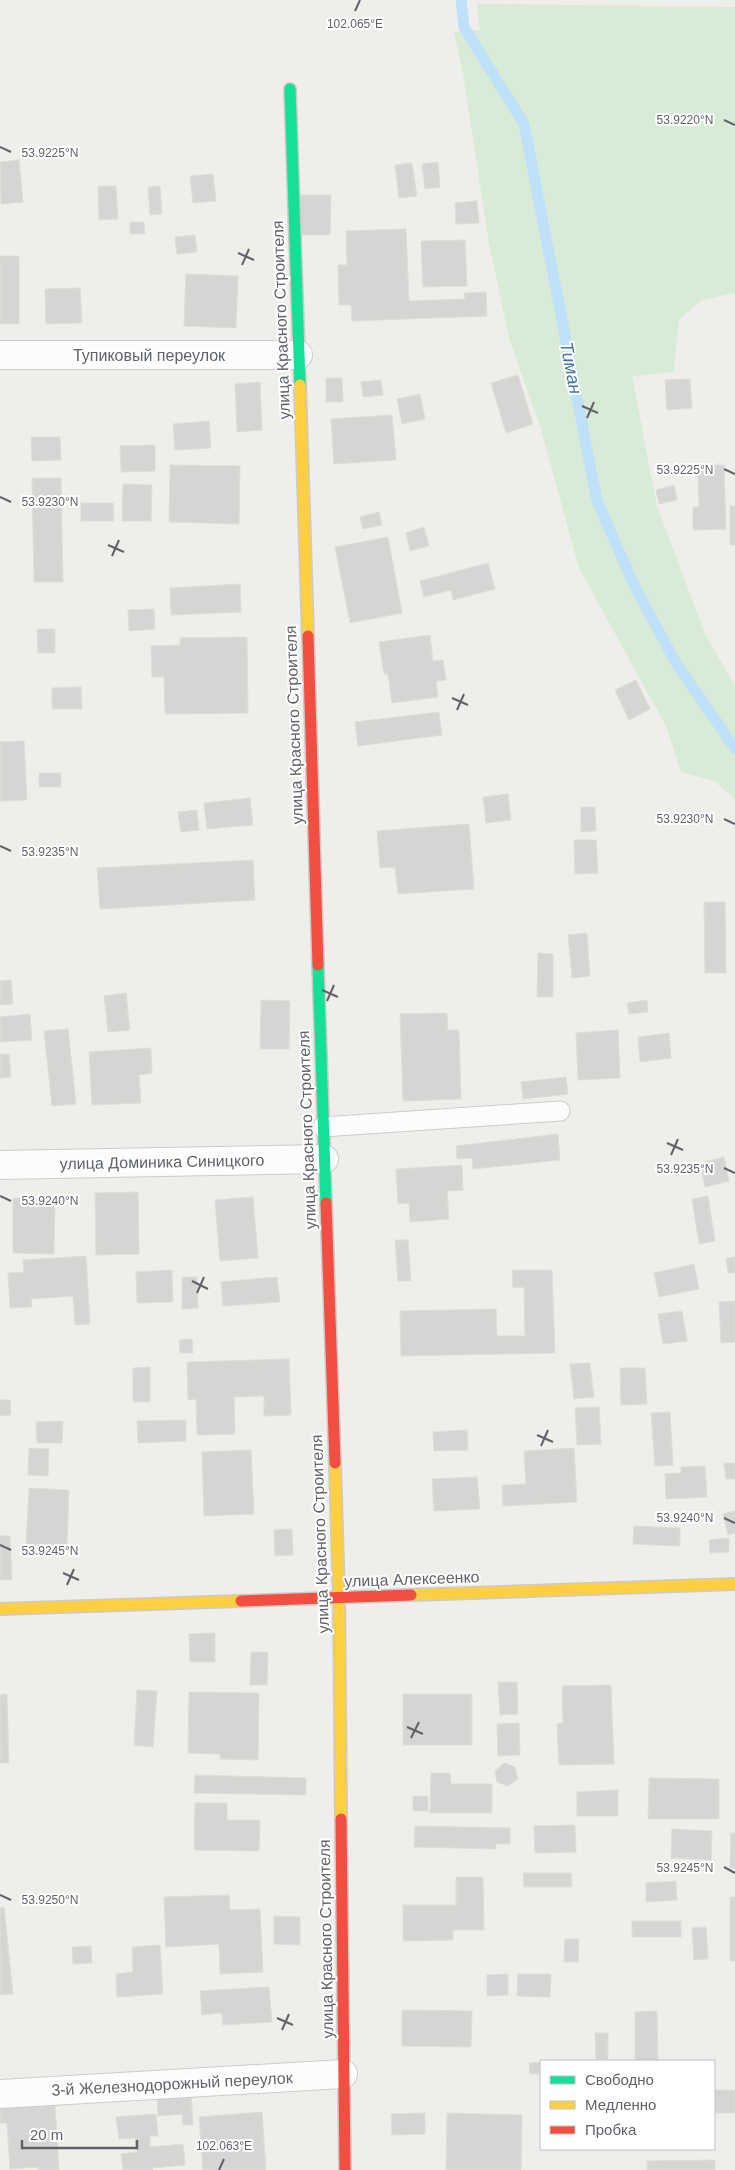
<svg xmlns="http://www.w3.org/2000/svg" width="735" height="2170" font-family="Helvetica,sans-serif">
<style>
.green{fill:#d8ebd6}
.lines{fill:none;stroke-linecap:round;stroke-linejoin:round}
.stream{stroke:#bfe0f9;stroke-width:11}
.building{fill:#d6d5d3;stroke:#deddd9}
.lane-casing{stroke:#cbcccc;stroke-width:21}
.street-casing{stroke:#cbcccc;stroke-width:30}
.fast-casing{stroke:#cacacb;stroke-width:14}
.slow-casing{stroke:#cacacb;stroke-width:14}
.jam-casing{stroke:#cacacb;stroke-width:14}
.lane{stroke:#fdfcfc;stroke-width:19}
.street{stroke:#fdfcfc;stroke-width:28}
.fast{stroke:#16e098;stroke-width:11}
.slow{stroke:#ffcf43;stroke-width:11}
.jam{stroke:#f24e42;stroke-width:11}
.ticks{fill:none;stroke:#5f6368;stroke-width:2}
.labels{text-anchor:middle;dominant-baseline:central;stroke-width:4;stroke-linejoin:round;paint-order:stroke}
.street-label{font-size:16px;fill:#5f6368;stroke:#fff}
.water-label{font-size:18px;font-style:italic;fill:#4174aa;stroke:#fff}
.ticks-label{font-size:12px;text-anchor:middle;fill:#5f6368;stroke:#fff;stroke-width:4;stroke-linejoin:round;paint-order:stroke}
</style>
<rect width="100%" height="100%" fill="#efeeea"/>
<path class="green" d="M 477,4 L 735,7 L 735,293 L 703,300 L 679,319 L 674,372 L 632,376 L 657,506 L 705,634 L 735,686 L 735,799 L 714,781 L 681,772 L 666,726 L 579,568 L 540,426 L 509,338 L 489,244 L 463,73 L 454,32 L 480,30 Z"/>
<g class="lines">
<path class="stream" d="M 461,0 L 464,27 L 524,124 L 597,501 L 634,585 L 677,665 L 735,748"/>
</g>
<g class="building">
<path d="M 19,160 L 23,202 L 1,204 L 0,162 Z"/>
<path d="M 438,162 L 440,187 L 425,189 L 422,164 Z"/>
<path d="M 412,163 L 417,196 L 399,198 L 395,165 Z"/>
<path d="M 213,174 L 216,201 L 193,203 L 190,176 Z"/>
<path d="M 98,186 L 116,186 L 118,219 L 99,220 Z"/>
<path d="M 160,186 L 162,214 L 150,215 L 148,187 Z"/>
<path d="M 300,195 L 331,195 L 330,235 L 299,235 Z"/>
<path d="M 477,201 L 479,223 L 456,224 L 455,203 Z"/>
<path d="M 130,222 L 144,222 L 145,234 L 130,234 Z"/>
<path d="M 406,229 L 409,301 L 465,299 L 464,293 L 486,292 L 487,316 L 352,321 L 351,305 L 339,305 L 338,265 L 347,265 L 346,231 Z"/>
<path d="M 195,235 L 197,252 L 177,254 L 175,237 Z"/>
<path d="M 465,240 L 467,286 L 423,287 L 421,241 Z"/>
<rect x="0" y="256" width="19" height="68"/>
<path d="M 186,274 L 238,276 L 236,328 L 184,326 Z"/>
<path d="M 80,288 L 82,323 L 46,324 L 45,289 Z"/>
<path d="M 518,375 L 533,424 L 506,433 L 491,383 Z"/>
<path d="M 326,378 L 342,378 L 343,402 L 326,402 Z"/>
<path d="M 690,379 L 692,408 L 667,410 L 665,380 Z"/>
<path d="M 381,380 L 383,395 L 363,397 L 361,382 Z"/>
<path d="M 260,382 L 262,430 L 237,432 L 235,384 Z"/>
<path d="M 420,394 L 425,419 L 402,424 L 397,399 Z"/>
<path d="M 392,415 L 396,460 L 334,464 L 331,419 Z"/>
<path d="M 209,421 L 211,448 L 175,450 L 173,424 Z"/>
<path d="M 31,437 L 60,437 L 61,460 L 32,461 Z"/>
<path d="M 155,445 L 155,471 L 121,472 L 120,446 Z"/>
<path d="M 170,465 L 240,466 L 239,524 L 169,522 Z"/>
<path d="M 698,465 L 724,465 L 726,529 L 693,530 L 693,507 L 699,507 Z"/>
<path d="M 32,478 L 61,478 L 63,582 L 34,582 Z"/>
<path d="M 123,484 L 152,485 L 151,521 L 122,521 Z"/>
<path d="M 674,485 L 677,500 L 659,504 L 656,490 Z"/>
<path d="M 81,503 L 113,503 L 114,521 L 81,521 Z"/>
<rect x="730" y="506" width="5" height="39"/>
<path d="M 379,512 L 382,525 L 363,529 L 360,517 Z"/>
<path d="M 424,527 L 429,546 L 410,551 L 406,533 Z"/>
<path d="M 388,537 L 402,613 L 350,623 L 335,547 Z"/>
<path d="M 488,563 L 495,589 L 453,600 L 451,590 L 424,597 L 420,581 Z"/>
<path d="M 240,584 L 241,612 L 171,615 L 170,588 Z"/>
<path d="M 154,609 L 155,629 L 129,631 L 128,610 Z"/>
<path d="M 37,629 L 55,629 L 55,653 L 38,653 Z"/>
<path d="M 430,635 L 433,661 L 443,660 L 446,680 L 436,681 L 438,697 L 392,703 L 388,674 L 384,674 L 379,642 Z"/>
<path d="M 247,637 L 248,713 L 165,714 L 164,677 L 152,677 L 151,646 L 180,645 L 180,638 Z"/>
<path d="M 636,680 L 650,709 L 629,720 L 615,690 Z"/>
<path d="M 81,687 L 82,709 L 52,709 L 52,688 Z"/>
<path d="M 439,712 L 442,735 L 358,746 L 355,722 Z"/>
<path d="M 24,741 L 27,800 L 0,801 L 0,742 Z"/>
<rect x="39" y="773" width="22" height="14"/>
<path d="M 508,794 L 511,820 L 486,823 L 483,797 Z"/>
<path d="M 250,798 L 253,825 L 207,829 L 204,803 Z"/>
<path d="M 581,807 L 595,807 L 596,831 L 581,832 Z"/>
<path d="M 197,810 L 199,830 L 181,832 L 178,812 Z"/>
<path d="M 469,824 L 474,889 L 398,894 L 395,867 L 380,868 L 377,831 Z"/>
<path d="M 574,840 L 596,840 L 598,873 L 575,874 Z"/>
<path d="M 253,860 L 255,900 L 100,909 L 97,868 Z"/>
<path d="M 704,902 L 725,902 L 726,973 L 705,973 Z"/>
<path d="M 587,933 L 590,976 L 572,978 L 568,935 Z"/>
<path d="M 538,953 L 553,954 L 553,997 L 537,997 Z"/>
<path d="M 11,980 L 13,1004 L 0,1005 L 0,981 Z"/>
<path d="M 126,993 L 130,1030 L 108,1032 L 104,996 Z"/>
<path d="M 261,1000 L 290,1001 L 289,1049 L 260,1049 Z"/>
<path d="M 647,1000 L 648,1012 L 629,1014 L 627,1003 Z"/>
<path d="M 447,1013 L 448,1030 L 459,1030 L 461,1099 L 403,1101 L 400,1014 Z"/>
<path d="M 30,1014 L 32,1040 L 0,1042 L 0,1017 Z"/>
<path d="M 68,1029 L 76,1104 L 52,1106 L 44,1031 Z"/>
<path d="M 618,1030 L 620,1078 L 578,1080 L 576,1033 Z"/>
<path d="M 669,1033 L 671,1058 L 640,1062 L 638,1037 Z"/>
<path d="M 151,1048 L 152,1073 L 139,1075 L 141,1103 L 92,1105 L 89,1052 Z"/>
<path d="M 0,1054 L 9,1054 L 11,1077 L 0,1078 Z"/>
<path d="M 566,1077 L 568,1094 L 523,1099 L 521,1082 Z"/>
<path d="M 558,1134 L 560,1160 L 473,1169 L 472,1158 L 457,1159 L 456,1146 Z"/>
<path d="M 724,1157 L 729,1181 L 705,1187 L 700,1163 Z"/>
<path d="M 462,1165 L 463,1190 L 447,1191 L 449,1219 L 410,1222 L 409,1203 L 398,1204 L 396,1169 Z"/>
<path d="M 138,1192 L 139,1254 L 96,1255 L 95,1193 Z"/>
<path d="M 708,1196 L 715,1241 L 699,1244 L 692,1199 Z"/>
<path d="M 253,1197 L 258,1258 L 220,1261 L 215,1200 Z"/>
<path d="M 13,1198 L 55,1198 L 54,1254 L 13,1253 Z"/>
<path d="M 395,1240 L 408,1240 L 411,1281 L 398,1281 Z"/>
<path d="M 86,1256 L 90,1324 L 75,1325 L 73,1296 L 31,1299 L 32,1307 L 10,1308 L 8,1273 L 24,1272 L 23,1260 Z"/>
<path d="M 735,1257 L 735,1273 L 728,1273 L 726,1258 Z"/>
<path d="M 694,1264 L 699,1289 L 659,1297 L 654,1273 Z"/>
<path d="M 172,1270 L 173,1302 L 137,1303 L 136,1272 Z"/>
<path d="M 512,1270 L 552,1270 L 555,1353 L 401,1356 L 400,1311 L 496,1309 L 497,1336 L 525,1336 L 524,1287 L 513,1288 Z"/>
<path d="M 182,1277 L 197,1277 L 198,1308 L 182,1309 Z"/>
<path d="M 277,1277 L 280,1302 L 223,1306 L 221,1282 Z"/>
<path d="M 735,1301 L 735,1342 L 721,1343 L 719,1302 Z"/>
<path d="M 682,1311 L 687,1341 L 663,1344 L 658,1314 Z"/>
<path d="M 192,1339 L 193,1353 L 180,1353 L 179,1340 Z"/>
<path d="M 289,1359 L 291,1415 L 264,1416 L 264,1396 L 234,1397 L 235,1434 L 197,1435 L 196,1399 L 188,1400 L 187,1362 Z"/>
<path d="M 590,1363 L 594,1397 L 574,1399 L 570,1364 Z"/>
<path d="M 150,1367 L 150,1402 L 133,1402 L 133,1368 Z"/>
<path d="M 620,1368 L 645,1368 L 647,1404 L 621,1405 Z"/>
<path d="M 0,1400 L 10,1400 L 11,1415 L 0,1416 Z"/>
<path d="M 599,1407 L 601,1444 L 577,1445 L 575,1408 Z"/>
<path d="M 670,1412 L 673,1465 L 655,1466 L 651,1413 Z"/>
<path d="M 186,1420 L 186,1441 L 138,1443 L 137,1421 Z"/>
<path d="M 63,1421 L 62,1443 L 37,1443 L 36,1422 Z"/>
<path d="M 467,1430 L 468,1450 L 434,1451 L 433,1432 Z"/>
<path d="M 29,1448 L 49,1449 L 48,1476 L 28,1475 Z"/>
<path d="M 574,1448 L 577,1502 L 503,1506 L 502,1485 L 526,1484 L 524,1451 Z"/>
<path d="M 251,1450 L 254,1514 L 204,1516 L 202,1452 Z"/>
<path d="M 724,1463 L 735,1463 L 735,1479 L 726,1479 Z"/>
<path d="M 705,1466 L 707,1497 L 666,1499 L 665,1474 L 681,1473 L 681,1467 Z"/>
<path d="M 477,1477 L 480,1509 L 434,1511 L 432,1479 Z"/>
<path d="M 29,1488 L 69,1490 L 67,1546 L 26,1544 Z"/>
<path d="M 735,1511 L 735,1533 L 728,1535 L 723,1514 Z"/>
<path d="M 634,1526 L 680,1528 L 680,1546 L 633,1544 Z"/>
<path d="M 292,1529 L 293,1555 L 275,1556 L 274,1530 Z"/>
<path d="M 0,1536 L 10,1536 L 12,1580 L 0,1580 Z"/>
<path d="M 729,1538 L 729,1552 L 710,1553 L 709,1540 Z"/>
<path d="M 215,1633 L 215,1662 L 190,1662 L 189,1634 Z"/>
<path d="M 251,1652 L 268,1652 L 267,1685 L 250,1685 Z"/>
<path d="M 498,1682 L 517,1682 L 518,1714 L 500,1715 Z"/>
<path d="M 611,1685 L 614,1764 L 559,1765 L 557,1724 L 563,1723 L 562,1686 Z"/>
<path d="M 137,1690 L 157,1691 L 153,1747 L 134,1745 Z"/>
<path d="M 189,1692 L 259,1693 L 258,1760 L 220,1759 L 220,1754 L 188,1753 Z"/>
<path d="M 7,1694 L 9,1763 L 0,1763 L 0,1695 Z"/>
<rect x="403" y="1694" width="69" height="51"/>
<path d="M 519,1723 L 520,1755 L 498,1756 L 497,1724 Z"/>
<path d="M 504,1763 L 515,1767 L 518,1779 L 508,1786 L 497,1782 L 495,1771 Z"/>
<path d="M 431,1773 L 450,1773 L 451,1784 L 492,1784 L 492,1813 L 430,1813 Z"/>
<path d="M 195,1775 L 306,1778 L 306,1795 L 194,1793 Z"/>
<path d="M 649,1778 L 719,1779 L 719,1819 L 648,1819 Z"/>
<path d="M 618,1790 L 618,1816 L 577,1816 L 577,1792 Z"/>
<rect x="413" y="1796" width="15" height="15"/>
<path d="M 195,1803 L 227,1803 L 227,1820 L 260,1820 L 259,1851 L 194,1850 Z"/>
<path d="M 575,1825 L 576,1852 L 535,1853 L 534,1826 Z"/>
<path d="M 415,1826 L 510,1828 L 510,1844 L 496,1844 L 496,1849 L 414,1847 Z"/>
<path d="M 672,1829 L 712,1831 L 711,1860 L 671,1858 Z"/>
<path d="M 731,1833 L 735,1833 L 735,1868 L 730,1868 Z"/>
<path d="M 523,1873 L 571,1873 L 572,1887 L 524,1887 Z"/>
<path d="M 456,1877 L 483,1877 L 484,1930 L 453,1930 L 453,1940 L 403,1941 L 403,1905 L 456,1905 Z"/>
<path d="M 676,1881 L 677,1900 L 646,1902 L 646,1883 Z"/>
<path d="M 229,1895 L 230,1910 L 260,1909 L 263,1972 L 220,1974 L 219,1944 L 166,1947 L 164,1897 Z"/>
<rect x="730" y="1897" width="5" height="64"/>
<path d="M 4,1907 L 13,1994 L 0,1995 L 0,1908 Z"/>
<path d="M 274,1916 L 300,1917 L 300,1945 L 274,1944 Z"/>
<rect x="632" y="1921" width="49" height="16"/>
<path d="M 706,1927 L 708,1959 L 694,1960 L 692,1928 Z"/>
<path d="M 565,1939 L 579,1939 L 578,1962 L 564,1962 Z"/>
<path d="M 160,1945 L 163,1994 L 117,1997 L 116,1974 L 133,1972 L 132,1947 Z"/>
<path d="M 91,1946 L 92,1963 L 73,1964 L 72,1947 Z"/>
<path d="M 508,1974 L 508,1995 L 487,1996 L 487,1975 Z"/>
<path d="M 518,1974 L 551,1974 L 550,1997 L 517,1996 Z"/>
<path d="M 269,1987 L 272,2022 L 223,2025 L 222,2013 L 202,2015 L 200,1991 Z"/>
<path d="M 402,2010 L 472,2011 L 471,2047 L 402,2046 Z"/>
<path d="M 657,2011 L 658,2061 L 635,2061 L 635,2012 Z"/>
<path d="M 595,2033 L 608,2033 L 608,2059 L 596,2060 Z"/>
<path d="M 541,2062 L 541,2074 L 530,2074 L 529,2063 Z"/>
<rect x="714" y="2090" width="21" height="23"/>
<path d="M 191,2092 L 193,2125 L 183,2125 L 182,2114 L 158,2116 L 157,2095 Z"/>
<path d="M 55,2105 L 59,2170 L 38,2170 L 38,2167 L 10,2169 L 7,2123 L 0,2123 L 0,2108 Z"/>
<path d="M 262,2112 L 266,2170 L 203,2170 L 199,2117 Z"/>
<path d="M 425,2113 L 425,2134 L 392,2135 L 391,2114 Z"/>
<path d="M 447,2113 L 522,2115 L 521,2170 L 446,2170 Z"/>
<path d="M 156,2114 L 158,2136 L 150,2136 L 150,2147 L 183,2144 L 185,2165 L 152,2168 L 153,2170 L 123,2170 L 121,2154 L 137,2152 L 135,2138 L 119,2139 L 116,2117 Z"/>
<path d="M 715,2160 L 715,2170 L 647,2170 L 647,2161 Z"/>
</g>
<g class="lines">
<defs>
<path id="lane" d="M 322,1127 L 560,1111"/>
<g id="street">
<path d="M 0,355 L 298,355"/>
<path d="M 0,1165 L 324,1159"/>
<path d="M 0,2094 L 343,2074"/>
</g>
<g id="fast">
<path d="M 290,89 L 300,385"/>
<path d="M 318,965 L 326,1203"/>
</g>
<g id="slow">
<path d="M 300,385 L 308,636"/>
<path d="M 335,1463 L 339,1598 L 341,1819"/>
<path d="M 411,1595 L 735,1584"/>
<path d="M 0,1609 L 241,1601"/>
</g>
<g id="jam">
<path d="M 308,636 L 318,965"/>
<path d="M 326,1203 L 335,1463"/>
<path d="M 241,1601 L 411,1595"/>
<path d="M 341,1819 L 345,2170"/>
</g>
</defs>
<use href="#lane" class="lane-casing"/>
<use href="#street" class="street-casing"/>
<use href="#fast" class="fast-casing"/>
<use href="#slow" class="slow-casing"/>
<use href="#jam" class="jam-casing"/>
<use href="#lane" class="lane"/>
<use href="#street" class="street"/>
<use href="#fast" class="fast"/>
<use href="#slow" class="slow"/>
<use href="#jam" class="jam"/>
</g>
<path class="ticks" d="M 355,11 L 360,0M 724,120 L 735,125M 0,147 L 11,152M 238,253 L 254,260M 242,265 L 249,249M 582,406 L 598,413M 587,418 L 594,402M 724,469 L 735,474M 0,497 L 11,502M 108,545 L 124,552M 112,556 L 119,540M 452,698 L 468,705M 457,710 L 464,694M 724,819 L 735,824M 0,846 L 11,851M 322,990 L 338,997M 327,1001 L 334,985M 667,1143 L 683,1150M 671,1155 L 678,1139M 724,1168 L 735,1173M 0,1196 L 11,1201M 192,1281 L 208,1289M 197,1293 L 204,1277M 537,1435 L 553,1442M 541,1446 L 548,1430M 724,1518 L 735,1523M 0,1545 L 11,1550M 63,1573 L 79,1580M 67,1585 L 74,1569M 407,1727 L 423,1734M 411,1738 L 419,1722M 724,1867 L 735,1873M 0,1895 L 11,1900M 277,2018 L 293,2025M 282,2030 L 289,2014M 219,2170 L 224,2159"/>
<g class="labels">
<g class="street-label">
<text transform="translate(281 320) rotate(-92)">улица Красного Строителя</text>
<text x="149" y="355">Тупиковый переулок</text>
<text transform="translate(294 725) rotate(-92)">улица Красного Строителя</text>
<text transform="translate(307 1130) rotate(-92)">улица Красного Строителя</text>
<text transform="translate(162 1162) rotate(-1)">улица Доминика Синицкого</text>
<text transform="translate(320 1534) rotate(-92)">улица Красного Строителя</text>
<text transform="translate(412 1579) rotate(-2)">улица Алексеенко</text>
<text transform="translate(326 1939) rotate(-91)">улица Красного Строителя</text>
<text transform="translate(172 2084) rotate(-3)">3-й Железнодорожный переулок</text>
</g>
<g class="water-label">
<text transform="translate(571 368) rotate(79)">Тиман</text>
</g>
</g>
<g class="ticks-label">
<text x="355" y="28">102.065°E</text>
<text x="685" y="124">53.9220°N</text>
<text x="50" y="157">53.9225°N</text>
<text x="685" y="474">53.9225°N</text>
<text x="50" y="506">53.9230°N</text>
<text x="685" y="823">53.9230°N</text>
<text x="50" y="856">53.9235°N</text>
<text x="685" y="1173">53.9235°N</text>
<text x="50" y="1205">53.9240°N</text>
<text x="685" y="1522">53.9240°N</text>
<text x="50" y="1555">53.9245°N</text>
<text x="685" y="1872">53.9245°N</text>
<text x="50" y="1904">53.9250°N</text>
<text x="224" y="2150">102.063°E</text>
</g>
<rect x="540" y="2060" width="175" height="90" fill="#ffffff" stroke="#bfc1c3"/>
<rect x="550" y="2076" width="25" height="8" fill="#16e098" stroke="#bfc1c3"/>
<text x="585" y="2085" font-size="15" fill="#5f6368">Свободно</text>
<rect x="550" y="2101" width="25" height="8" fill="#ffcf43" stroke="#bfc1c3"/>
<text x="585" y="2110" font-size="15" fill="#5f6368">Медленно</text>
<rect x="550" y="2126" width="25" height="8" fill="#f24e42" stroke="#bfc1c3"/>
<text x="585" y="2135" font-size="15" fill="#5f6368">Пробка</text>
<path d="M22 2140v8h115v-8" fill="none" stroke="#5f6368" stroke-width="2.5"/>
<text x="30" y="2140" font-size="15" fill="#5f6368" stroke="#ffffff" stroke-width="4" paint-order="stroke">20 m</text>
</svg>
